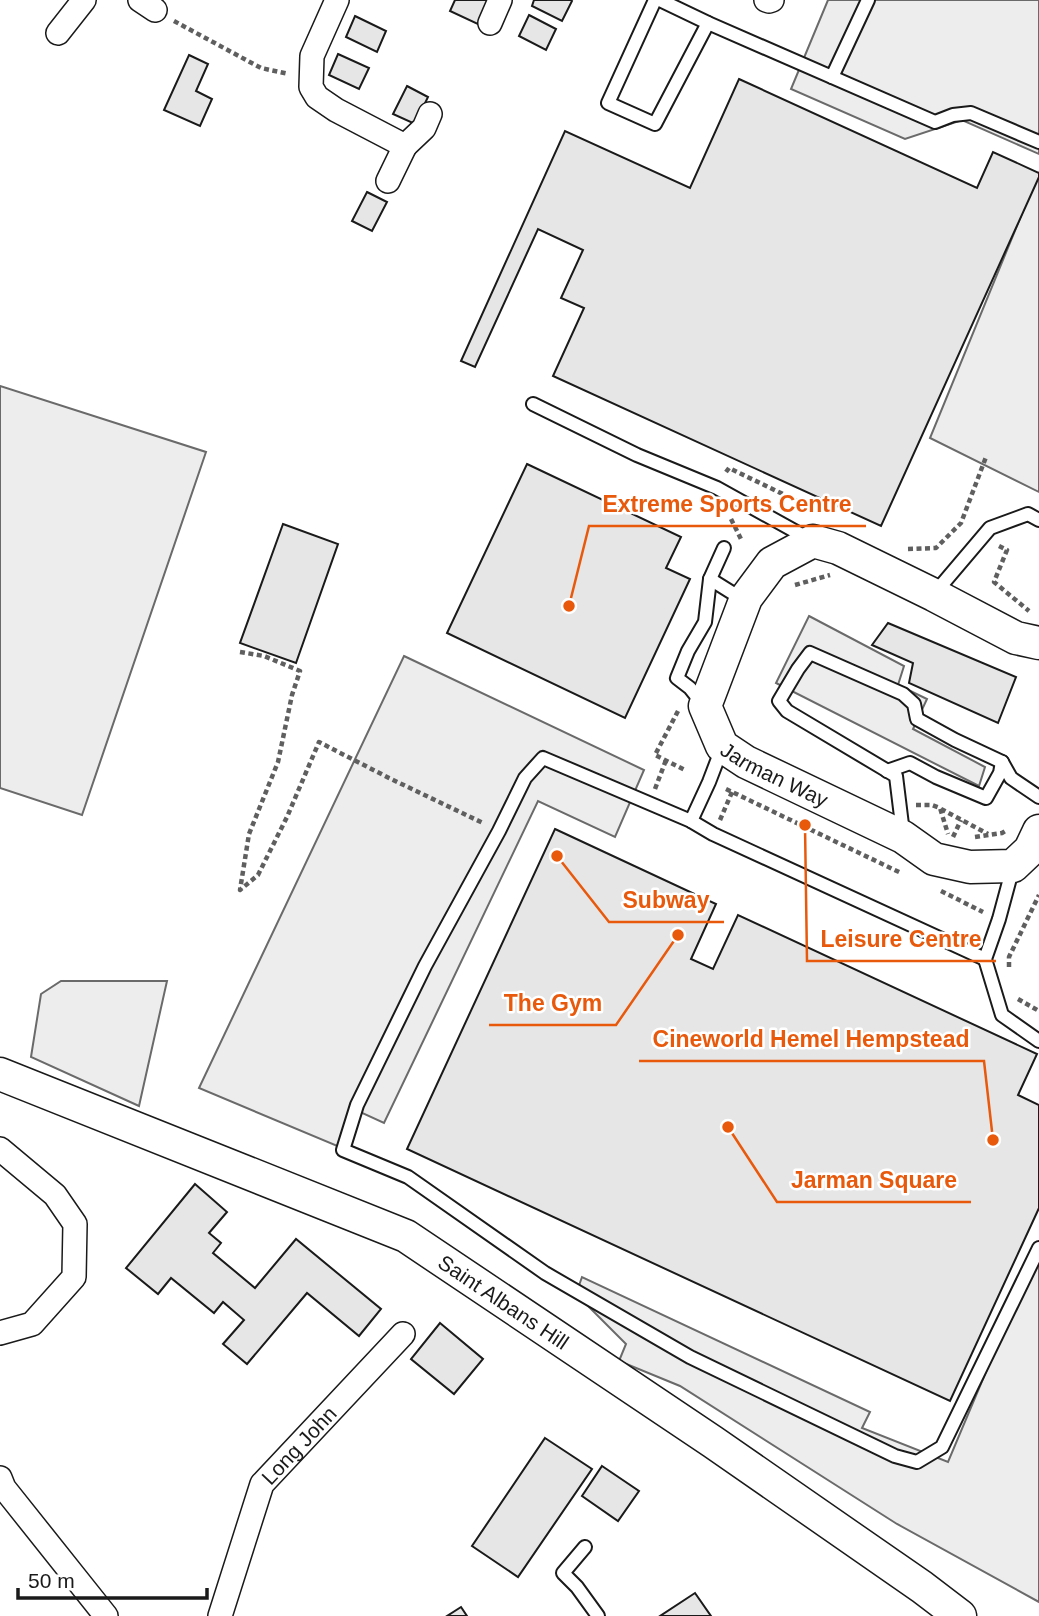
<svg xmlns="http://www.w3.org/2000/svg" width="1039" height="1616" font-family="Helvetica,sans-serif">
<style>
.built{fill:#ededed;stroke:#6a6a6a;stroke-width:2}
.building{fill:#e6e6e6;stroke:#1a1a1a;stroke-width:2}
.lines{fill:none;stroke-linecap:round;stroke-linejoin:round}
.lane-casing{stroke:#1a1a1a;stroke-width:16}
.street-casing{stroke:#1a1a1a;stroke-width:26}
.secondary-casing{stroke:#1a1a1a;stroke-width:35}
.path{stroke:#5f5f5f;stroke-width:4.5;stroke-dasharray:5 3.5;stroke-linecap:butt}
.lane{stroke:#fff;stroke-width:12}
.street{stroke:#fff;stroke-width:23}
.secondary{stroke:#fff;stroke-width:32}
.labels{text-anchor:middle;dominant-baseline:central;stroke-width:5;stroke-linejoin:round;paint-order:stroke}
.street-label{font-size:21px;fill:#1a1a1a;stroke:#fff}
.leader{fill:none;stroke:#e8590c;stroke-width:2.5}
.callout-dot{fill:#e8590c;stroke:#fff;stroke-width:2.5}
.callout-label{font-size:23px;text-anchor:middle;font-weight:bold;fill:#e8590c;stroke:#fff;stroke-width:5;stroke-linejoin:round;paint-order:stroke}
</style>
<rect width="100%" height="100%" fill="#fff"/>
<g class="built">
<path d="M 828,0 L 1039,0 L 1039,154 L 962,120 L 905,139 L 791,89 Z"/>
<path d="M 1039,172 L 1039,492 L 930,438 Z"/>
<path d="M 0,386 L 206,452 L 82,815 L 0,788 Z"/>
<path d="M 809,616 L 904,666 L 898,685 L 927,699 L 913,729 L 985,767 L 979,786 L 776,683 Z"/>
<path d="M 404,656 L 644,770 L 615,837 L 538,801 L 384,1123 L 356,1110 L 342,1148 L 199,1088 Z"/>
<path d="M 61,981 L 167,981 L 139,1106 L 31,1057 L 41,994 Z"/>
<path d="M 1039,1246 L 1039,1602 L 897,1524 L 680,1386 L 619,1361 L 626,1344 L 576,1294 L 582,1277 L 870,1412 L 862,1428 L 948,1462 Z"/>
</g>
<g class="building">
<path d="M 455,0 L 493,0 L 482,26 L 450,11 Z"/>
<path d="M 534,0 L 571,0 L 572,1 L 562,21 L 532,6 Z"/>
<path d="M 529,15 L 556,29 L 546,50 L 519,36 Z"/>
<path d="M 355,16 L 386,31 L 377,52 L 346,37 Z"/>
<path d="M 338,54 L 369,68 L 359,89 L 329,75 Z"/>
<path d="M 189,55 L 208,64 L 196,91 L 212,99 L 200,126 L 164,110 Z"/>
<path d="M 739,79 L 977,188 L 993,152 L 1039,173 L 1039,177 L 881,526 L 553,376 L 584,308 L 561,298 L 583,250 L 538,229 L 475,367 L 461,361 L 565,131 L 690,188 Z"/>
<path d="M 407,86 L 428,97 L 415,124 L 393,114 Z"/>
<path d="M 367,192 L 387,202 L 372,231 L 352,221 Z"/>
<path d="M 527,464 L 681,537 L 666,568 L 690,579 L 625,718 L 447,633 Z"/>
<path d="M 283,524 L 338,544 L 296,663 L 240,643 Z"/>
<path d="M 888,623 L 1016,677 L 998,723 L 909,683 L 913,663 L 872,645 Z"/>
<path d="M 555,829 L 716,904 L 691,959 L 713,969 L 738,915 L 1037,1054 L 1018,1095 L 1039,1105 L 1039,1208 L 950,1401 L 407,1149 Z"/>
<path d="M 195,1184 L 227,1212 L 209,1233 L 221,1243 L 213,1253 L 255,1288 L 296,1239 L 381,1309 L 359,1336 L 307,1293 L 247,1364 L 223,1344 L 244,1320 L 223,1302 L 214,1313 L 171,1278 L 158,1294 L 126,1268 Z"/>
<path d="M 440,1323 L 483,1359 L 454,1394 L 411,1359 Z"/>
<path d="M 545,1438 L 592,1469 L 518,1577 L 472,1546 Z"/>
<path d="M 602,1466 L 639,1491 L 618,1521 L 582,1496 Z"/>
<path d="M 695,1593 L 711,1616 L 660,1616 Z"/>
<path d="M 461,1607 L 467,1616 L 447,1616 Z"/>
</g>
<g class="lines">
<defs>
<g id="lane">
<path d="M 655,0 L 608,103 L 655,124 L 708,23"/>
<path d="M 660,0 L 708,23 L 935,122 L 953,115 L 971,113 L 1039,142"/>
<path d="M 832,77 L 868,0"/>
<path d="M 533,404 L 637,455 L 717,488 L 809,539"/>
<path d="M 710,579 L 734,594 L 746,598"/>
<path d="M 934,594 L 990,528 L 1028,514 L 1039,520"/>
<path d="M 702,703 L 690,688 L 677,678 L 688,651 L 705,622 L 710,579 L 724,548"/>
<path d="M 887,771 L 910,763 L 936,777 L 986,798 L 1000,773 L 1002,762"/>
<path d="M 691,821 L 709,782 L 722,748"/>
<path d="M 903,833 L 896,776 L 787,711 L 779,701 L 798,669 L 810,653 L 903,694 L 914,704 L 917,719 L 955,740 L 1002,762 L 1011,778 L 1039,797"/>
<path d="M 1013,867 L 999,919 L 985,959 L 1002,1015 L 1039,1041"/>
<path d="M 985,959 L 713,834 L 691,821 L 543,758 L 525,778 L 499,831 L 425,966 L 357,1105 L 343,1150 L 408,1177 L 545,1273 L 690,1357 L 895,1456 L 917,1462 L 942,1447 L 1039,1248"/>
<path d="M 585,1547 L 563,1573 L 577,1587 L 598,1616"/>
</g>
<g id="street">
<path d="M 140,0 L 155,10"/>
<path d="M 337,0 L 312,56 L 311,87 L 317,97 L 336,110 L 405,146 L 424,128 L 430,114"/>
<path d="M 766,0 L 769,1 L 772,0"/>
<path d="M 490,23 L 500,0"/>
<path d="M 58,33 L 84,0"/>
<path d="M 388,181 L 405,146"/>
<path d="M 0,1149 L 55,1195 L 75,1224 L 74,1277 L 32,1324 L 0,1333"/>
<path d="M 0,1478 L 4,1488 L 106,1616"/>
<path id="s1" d="M 220,1616 L 262,1484 L 403,1334"/>
</g>
<g id="secondary">
<path id="s2" d="M 1039,643 L 1016,638 L 934,595 L 838,548 L 813,541 L 772,563 L 746,598 L 705,706 L 722,746 L 746,762 L 903,837 L 934,859 L 970,867 L 1013,866 L 1030,850 L 1039,831"/>
<path id="s3" d="M 0,1074 L 406,1236 L 713,1442 L 922,1587 L 960,1616"/>
</g>
</defs>
<use href="#lane" class="lane-casing"/>
<use href="#street" class="street-casing"/>
<use href="#secondary" class="secondary-casing"/>
<g class="path">
<path d="M 174,21 L 261,68 L 289,74"/>
<path d="M 726,472 L 729,468 L 820,512"/>
<path d="M 731,519 L 741,539"/>
<path d="M 999,546 L 1007,550 L 994,582 L 1029,611"/>
<path d="M 908,549 L 936,548 L 961,523 L 986,457"/>
<path d="M 795,585 L 830,575"/>
<path d="M 240,652 L 264,656 L 300,671 L 292,695 L 278,762 L 249,834 L 240,890 L 258,875 L 287,817 L 319,742 L 389,778 L 483,823"/>
<path d="M 678,711 L 655,755 L 685,770"/>
<path d="M 655,789 L 666,760"/>
<path d="M 726,789 L 901,873"/>
<path d="M 916,805 L 932,805 L 940,808 L 948,834"/>
<path d="M 941,809 L 988,834"/>
<path d="M 720,820 L 732,792"/>
<path d="M 953,837 L 961,820"/>
<path d="M 975,837 L 1002,833 L 1007,830"/>
<path d="M 941,891 L 983,912"/>
<path d="M 1009,967 L 1009,957 L 1039,895"/>
<path d="M 1018,999 L 1039,1011"/>
</g>
<use href="#lane" class="lane"/>
<use href="#street" class="street"/>
<use href="#secondary" class="secondary"/>
</g>
<g class="labels">
<g class="street-label">
<text stroke="none"><textPath href="#s2" startOffset="558">Jarman Way</textPath></text>
<text stroke="none"><textPath href="#s3" startOffset="555">Saint Albans Hill</textPath></text>
<text stroke="none"><textPath href="#s1" startOffset="192">Long John</textPath></text>
</g>
</g>
<path class="leader" d="M569 606L589 526H866M557 856L609 922H724M805 825L807 961H996M678 935L616 1025H489M993 1140L984 1061H639M728 1127L777 1202H971"/>
<g class="callout-dot">
<circle cx="569" cy="606" r="7"/>
<circle cx="557" cy="856" r="7"/>
<circle cx="805" cy="825" r="7"/>
<circle cx="678" cy="935" r="7"/>
<circle cx="993" cy="1140" r="7"/>
<circle cx="728" cy="1127" r="7"/>
</g>
<g class="callout-label">
<text x="727" y="512">Extreme Sports Centre</text>
<text x="666" y="908">Subway</text>
<text x="901" y="947">Leisure Centre</text>
<text x="553" y="1011">The Gym</text>
<text x="811" y="1047">Cineworld Hemel Hempstead</text>
<text x="874" y="1188">Jarman Square</text>
</g>
<path d="M18 1588v10h189v-10" fill="none" stroke="#1a1a1a" stroke-width="3.5"/>
<text x="28" y="1588" font-size="21" fill="#1a1a1a" stroke="#ffffff" stroke-width="5" paint-order="stroke">50 m</text>
</svg>
